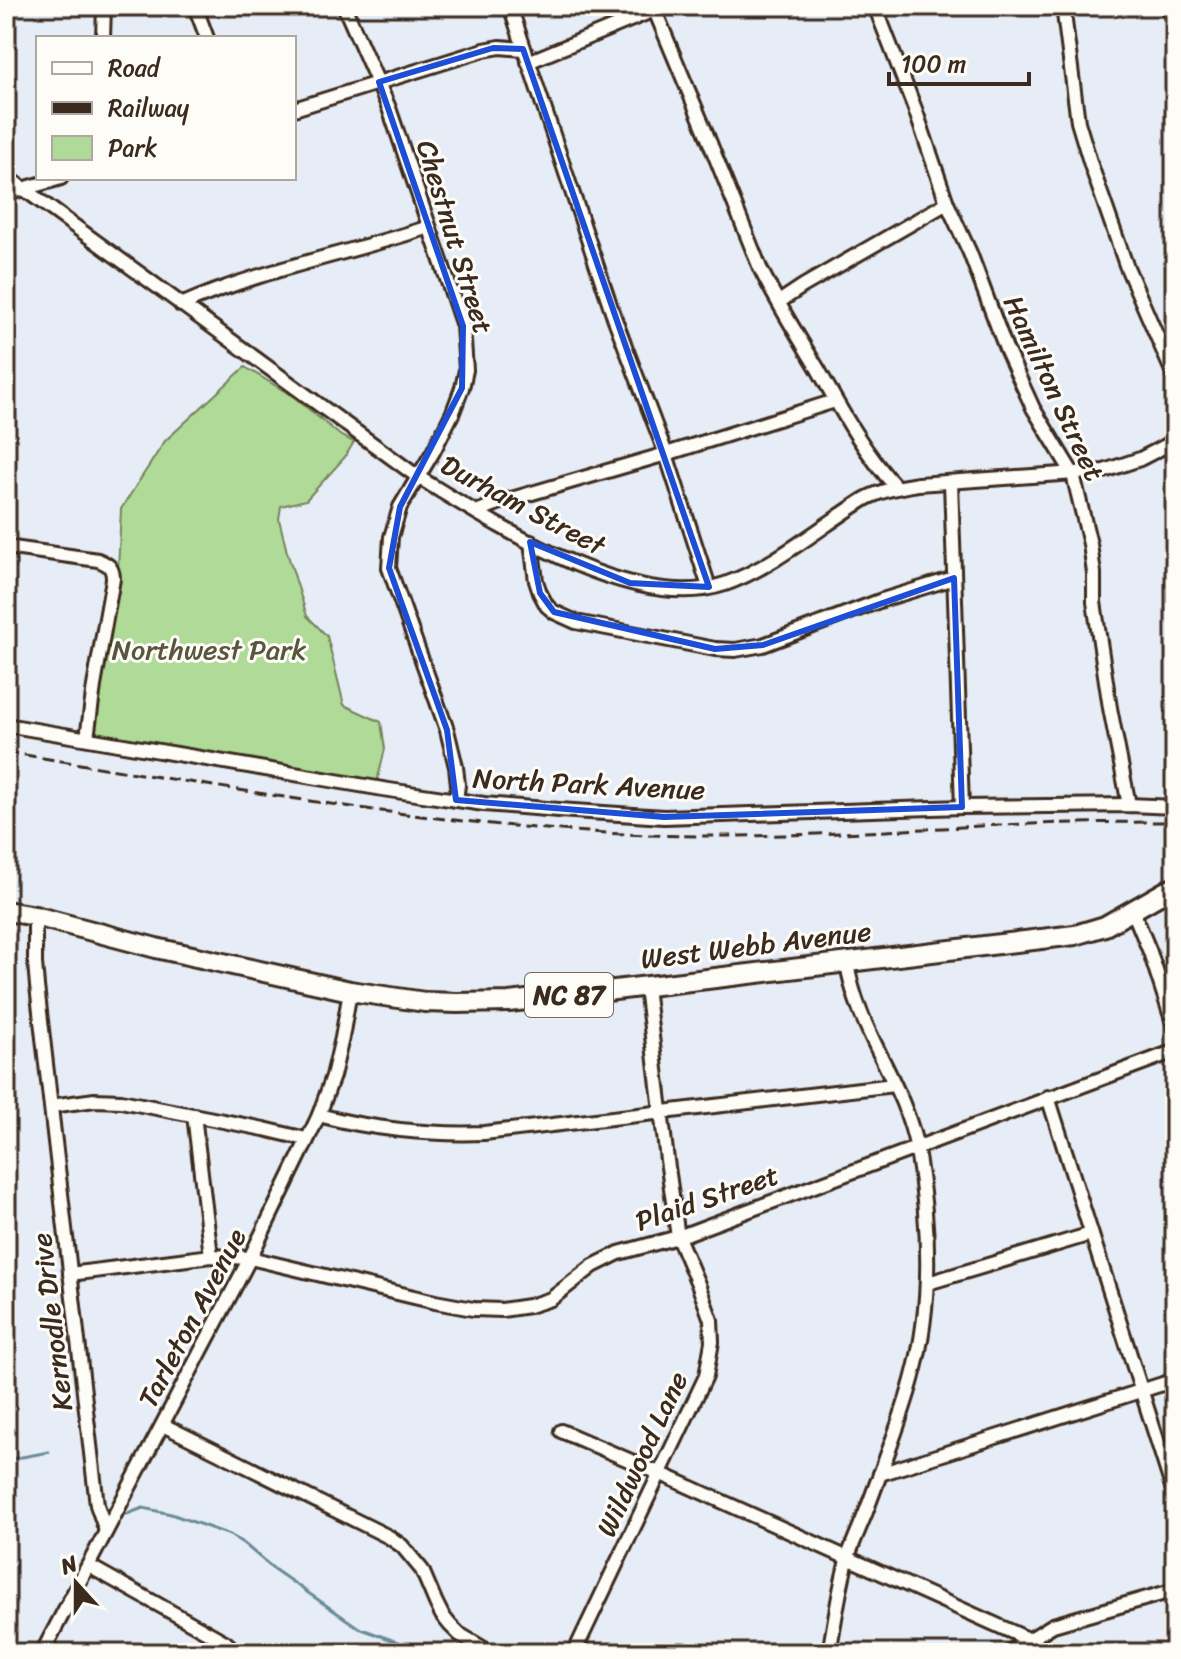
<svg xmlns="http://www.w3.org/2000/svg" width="1181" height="1659" font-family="Sriracha,sans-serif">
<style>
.green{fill:#afda98;stroke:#75825b;stroke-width:2}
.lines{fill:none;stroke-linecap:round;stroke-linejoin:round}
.stream{stroke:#6a8b98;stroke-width:3}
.minor-casing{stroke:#3b2a1e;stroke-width:18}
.highway-casing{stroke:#3b2a1e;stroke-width:24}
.minor{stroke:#fdfcf7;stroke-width:12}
.highway{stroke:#fdfcf7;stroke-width:18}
.rail{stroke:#3b2a1e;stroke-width:3;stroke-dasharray:12 6;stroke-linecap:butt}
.marked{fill:none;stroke:#1d4ed8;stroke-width:6;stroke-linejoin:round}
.labels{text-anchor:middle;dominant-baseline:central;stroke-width:6;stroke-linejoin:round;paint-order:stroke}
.shield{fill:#fdfcf7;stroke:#75695f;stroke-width:2}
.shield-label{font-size:26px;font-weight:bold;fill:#3b2a1e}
.street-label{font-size:28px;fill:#3b2a1e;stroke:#fdfcf7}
.park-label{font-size:28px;fill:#58563c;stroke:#fdfcf7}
</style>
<rect width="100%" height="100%" fill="#e6edf7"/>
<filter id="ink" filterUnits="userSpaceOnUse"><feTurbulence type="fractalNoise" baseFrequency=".0125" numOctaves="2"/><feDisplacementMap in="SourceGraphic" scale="16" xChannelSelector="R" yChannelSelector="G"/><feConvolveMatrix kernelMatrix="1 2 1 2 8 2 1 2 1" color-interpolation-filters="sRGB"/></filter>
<g filter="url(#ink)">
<path class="green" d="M 245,367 L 294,397 L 341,436 L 354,442 L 345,457 L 306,500 L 281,506 L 279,519 L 287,552 L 307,616 L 327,636 L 344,705 L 381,722 L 385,749 L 377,782 L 91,734 L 118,570 L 121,509 L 165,441 Z"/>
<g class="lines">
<g class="stream">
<path d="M 6,1460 L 49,1452"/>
<path d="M 127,1514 L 143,1508 L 171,1514 L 230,1535 L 243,1543 L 275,1570 L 359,1628 L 428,1653"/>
</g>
<defs>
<g id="minor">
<path d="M 195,6 L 207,38"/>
<path d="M 344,6 L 389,108 L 463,326 L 466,370 L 462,388 L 453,412 L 433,452 L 400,507 L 391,537 L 389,568 L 447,730 L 456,767 L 458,785 L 456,800"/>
<path d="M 510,6 L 614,317 L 666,454 L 709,587"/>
<path d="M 653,6 L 704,128 L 760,268 C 777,303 798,336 818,369 C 841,410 864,453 896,487"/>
<path d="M 875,6 L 915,109 L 947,203 L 970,253 L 1006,349 L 1033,408 L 1073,474 L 1090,544 L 1094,573 L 1094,602 L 1097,622 L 1110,708 L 1129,805"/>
<path d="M 1063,6 L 1078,122 L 1091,165 L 1126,265 L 1175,378"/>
<path d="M 1166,6 L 1175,24"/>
<path d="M 103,38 L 104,6"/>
<path d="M 528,62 L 664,6"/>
<path d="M 294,109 L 484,50 L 500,47 L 523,49"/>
<path d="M 6,176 L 418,477 C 495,524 633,615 725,584 C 772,568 823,525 865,499 C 882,490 899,487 918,484 L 1104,471 L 1140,459 L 1175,441"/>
<path d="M 6,194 L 61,178"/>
<path d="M 779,302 L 803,286 L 947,203"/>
<path d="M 181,305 C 260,270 347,254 429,227"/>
<path d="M 951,482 L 962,807"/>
<path d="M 476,512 L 501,502 L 666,454 L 835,401"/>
<path d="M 531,542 L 536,581 L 540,593 L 547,606 L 554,612 L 576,622 L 715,649 L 735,650 L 763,645 L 882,600 L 954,578"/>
<path d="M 6,547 L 98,560 C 108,564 113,567 113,579 L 94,686 L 87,738"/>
<path d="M 6,725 L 389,790 L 484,804 L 559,810 L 664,817 L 962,807 L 1129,805 L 1175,807"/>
<path d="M 1133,911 L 1150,952 L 1175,1029"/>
<path d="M 35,916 L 35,963 L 37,986 L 97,1505 L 106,1531"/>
<path d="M 1048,1097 L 1175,1496"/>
<path d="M 51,1106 L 95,1100 L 121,1101 L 264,1129 L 306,1139"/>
<path d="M 194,1115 L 211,1256"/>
<path d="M 319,1115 C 369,1129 431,1135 484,1133 L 894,1085"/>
<path d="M 70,1274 L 211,1256 L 250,1258 L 435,1302 L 473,1309 L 502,1310 L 529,1306 L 551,1299 L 593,1266 L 619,1253 L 678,1237 L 1175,1051"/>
<path d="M 928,1283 L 1091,1234"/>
<path d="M 163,1425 L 389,1537 L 402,1546 L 422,1570 L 436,1603 L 442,1615 L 450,1625 L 459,1634 L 491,1653"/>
<path d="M 561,1431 L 659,1473 L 1030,1640 L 1036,1653"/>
<path d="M 880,1474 L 1175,1380"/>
<path d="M 89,1566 L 225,1642 L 237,1653"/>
<path d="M 42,1653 L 250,1258 L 302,1151 L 319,1115 L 333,1076 L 342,1038 L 350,991"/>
<path d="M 574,1653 L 706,1376 L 712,1342 L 711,1320 L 698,1284 L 678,1237 L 667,1160 L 646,987"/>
<path d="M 829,1653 C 835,1621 839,1588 848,1557 C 853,1542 860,1527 866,1512 C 882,1468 900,1424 912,1380 C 933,1305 930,1225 917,1150 C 905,1083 856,1030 847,962"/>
<path d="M 1008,1653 L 1053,1625 L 1175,1590"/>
</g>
<path id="highway" d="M 6,911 L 35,916 L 156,948 L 350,991 L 425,1002 L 457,1003 L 509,1002 L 598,992 L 1075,935 L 1105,926 L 1175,886"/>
</defs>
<use href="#minor" class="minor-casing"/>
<use href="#highway" class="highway-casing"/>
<use href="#minor" class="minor"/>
<use href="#highway" class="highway"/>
<path class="rail" d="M 6,752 C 219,786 432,827 648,835 C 766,839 882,831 999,825 C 1058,823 1116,822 1175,822"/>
</g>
</g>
<path class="marked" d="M 493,48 L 523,49 L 709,587 L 630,583 L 530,542 L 540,593 L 554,612 L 715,649 L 763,645 L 954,578 L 962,807 L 664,817 L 456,800 L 447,730 L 389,568 L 400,507 L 462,388 L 463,326 L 379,82 Z"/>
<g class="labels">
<rect class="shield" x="525" y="973" width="88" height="44" rx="6"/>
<g class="shield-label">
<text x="569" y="995">NC 87</text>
</g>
<g class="street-label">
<text transform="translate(455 237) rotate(73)">Chestnut Street</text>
<text transform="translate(1054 388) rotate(65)">Hamilton Street</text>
<text transform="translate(523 505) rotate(28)">Durham Street</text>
<text transform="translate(589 784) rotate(3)">North Park Avenue</text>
<text transform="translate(756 945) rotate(-7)">West Webb Avenue</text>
<text transform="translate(707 1198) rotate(-19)">Plaid Street</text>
<text transform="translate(192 1318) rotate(-62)">Tarleton Avenue</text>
<text transform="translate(52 1322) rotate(-97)">Kernodle Drive</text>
<text transform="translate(642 1454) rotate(-65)">Wildwood Lane</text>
</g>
<g class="park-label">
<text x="209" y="649">Northwest Park</text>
</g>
</g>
<rect width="1181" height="1659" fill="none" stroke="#fdfcf7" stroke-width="32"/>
<rect x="16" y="16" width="1149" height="1627" fill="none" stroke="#3b2a1e" stroke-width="3" filter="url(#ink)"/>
<rect x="36" y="36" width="260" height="144" fill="#fdfcf7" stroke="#afa8a0" stroke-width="2"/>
<rect x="52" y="62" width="40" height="12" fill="#fdfcf7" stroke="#afa8a0" stroke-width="2"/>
<text x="108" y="76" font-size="24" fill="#3b2a1e">Road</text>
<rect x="52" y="102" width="40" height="12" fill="#3b2a1e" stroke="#afa8a0" stroke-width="2"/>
<text x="108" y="116" font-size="24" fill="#3b2a1e">Railway</text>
<rect x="52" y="136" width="40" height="24" fill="#afda98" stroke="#afa8a0" stroke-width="2"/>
<text x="108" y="156" font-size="24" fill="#3b2a1e">Park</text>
<g transform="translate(76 1583) rotate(339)" stroke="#fdfcf7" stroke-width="6" paint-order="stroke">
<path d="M0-6L14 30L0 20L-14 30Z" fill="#3b2a1e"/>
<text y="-12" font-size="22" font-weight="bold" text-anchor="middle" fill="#3b2a1e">N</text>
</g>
<path d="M889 72v12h140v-12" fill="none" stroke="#3b2a1e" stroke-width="4"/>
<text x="901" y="72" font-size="24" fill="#3b2a1e" stroke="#fdfcf7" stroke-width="6" paint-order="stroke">100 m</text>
</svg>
